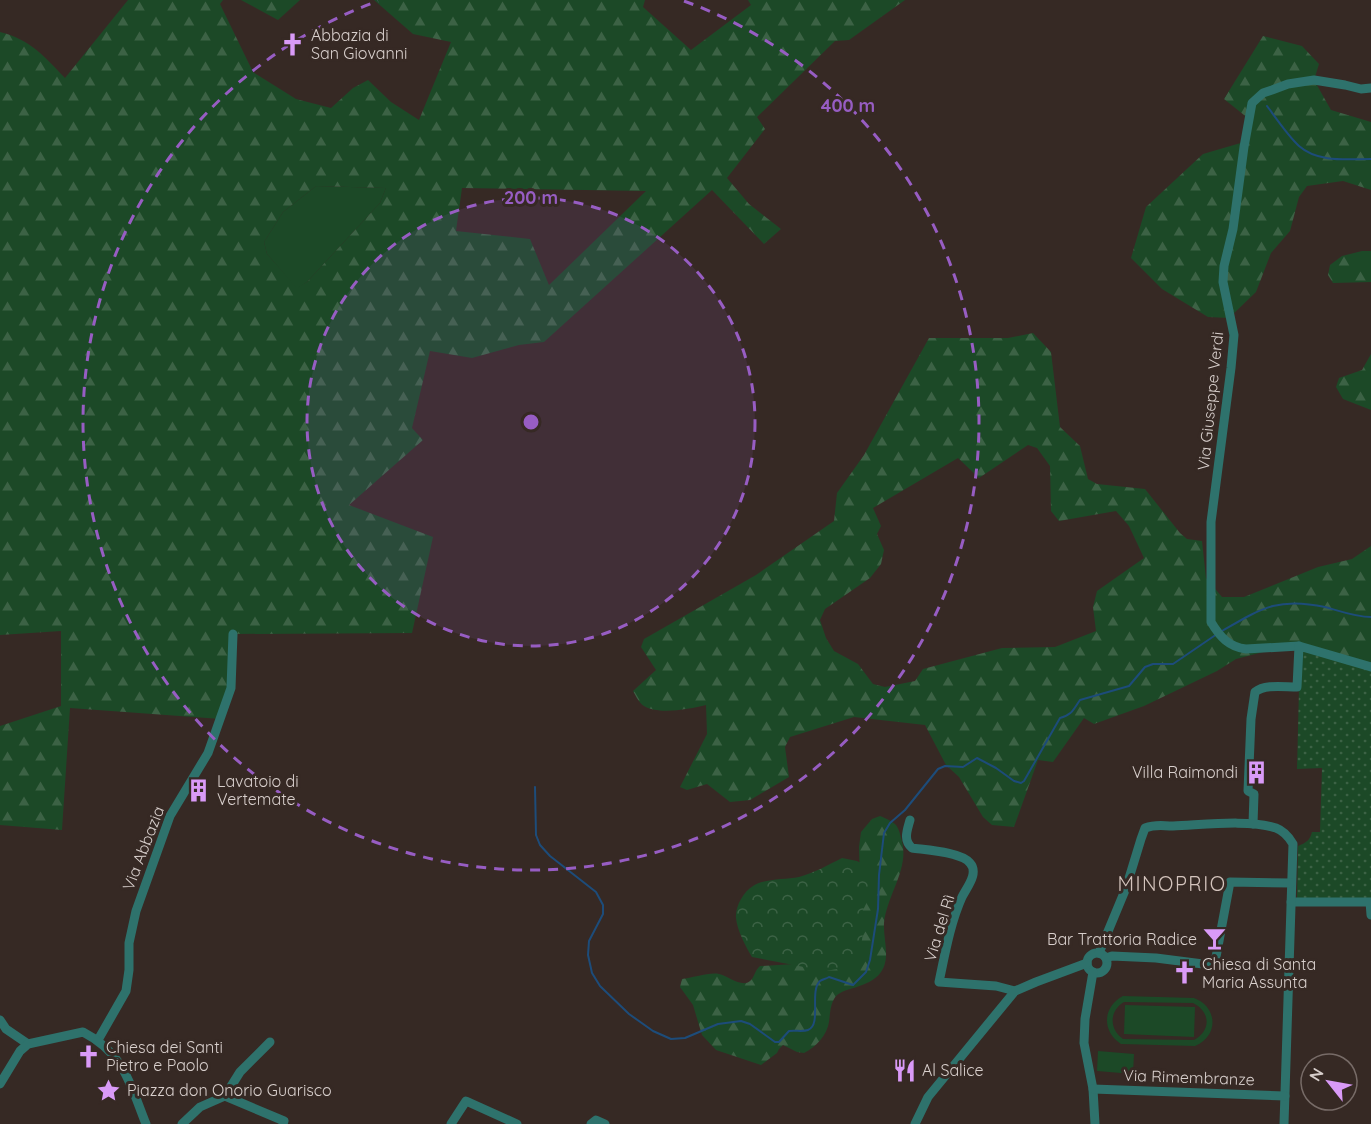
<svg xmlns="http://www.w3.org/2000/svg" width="1371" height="1124" font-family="Quicksand,sans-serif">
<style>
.grass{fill:#1c4927;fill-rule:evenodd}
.forest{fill:url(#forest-firs);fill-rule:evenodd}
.park{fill:url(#park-crowns)}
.garden{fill:url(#garden-dots)}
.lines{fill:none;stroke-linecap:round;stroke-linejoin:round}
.stream{stroke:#1d4c7a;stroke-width:2}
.minor{stroke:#2e726c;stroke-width:9}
.ring{fill:none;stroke:#975dc3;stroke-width:3;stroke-dasharray:10 8}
.labels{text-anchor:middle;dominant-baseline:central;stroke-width:6;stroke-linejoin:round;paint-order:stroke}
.poi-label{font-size:16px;fill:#d8cfcc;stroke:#362924;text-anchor:start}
.street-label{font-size:16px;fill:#d8cfcc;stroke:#362924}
.quarter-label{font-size:20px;letter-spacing:1.5px;fill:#d4c4bd;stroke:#362924}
.centre{fill:#975dc3;stroke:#362924;stroke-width:3}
.ring-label{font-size:18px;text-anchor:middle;font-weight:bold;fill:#975dc3;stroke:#362924;stroke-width:6;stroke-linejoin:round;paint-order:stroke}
</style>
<defs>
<pattern id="forest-firs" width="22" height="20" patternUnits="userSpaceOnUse" patternTransform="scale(1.5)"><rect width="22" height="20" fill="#1c4927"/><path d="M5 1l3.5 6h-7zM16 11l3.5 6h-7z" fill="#3c6245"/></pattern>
<pattern id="park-crowns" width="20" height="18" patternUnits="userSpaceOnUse" patternTransform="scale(1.5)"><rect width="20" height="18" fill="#1c4927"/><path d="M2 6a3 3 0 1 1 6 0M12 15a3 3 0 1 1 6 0" fill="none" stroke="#3c6245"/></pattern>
<pattern id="garden-dots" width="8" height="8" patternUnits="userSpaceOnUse" patternTransform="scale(1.5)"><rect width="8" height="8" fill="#1c4927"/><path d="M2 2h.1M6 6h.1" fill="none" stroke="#3c6245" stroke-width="1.8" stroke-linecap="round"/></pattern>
</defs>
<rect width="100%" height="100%" fill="#362924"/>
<g class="grass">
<path d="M 316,186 L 386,188 L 380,203 L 307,282 L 297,289 L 267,254 L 264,242 L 283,212 Z"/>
<path d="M 1123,996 L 1194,998 C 1218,1007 1219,1036 1195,1046 L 1121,1044 C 1102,1032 1102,1007 1123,996 ZM 1124,1002 L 1193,1003 C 1211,1012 1211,1031 1194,1040 L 1123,1039 C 1109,1029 1109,1011 1124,1002 Z"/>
<path d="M 1125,1005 L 1195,1007 L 1194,1037 L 1124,1034 Z"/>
<path d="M 1098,1051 L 1134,1054 L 1133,1074 L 1097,1071 Z"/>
</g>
<g class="forest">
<path d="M 128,0 L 223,0 L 220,4 L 253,72 L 296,99 L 331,108 L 353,88 L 368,80 L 391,102 L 419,120 L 451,42 L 413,34 L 374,0 L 645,0 L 643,7 L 691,50 L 751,5 L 748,0 L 905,0 L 849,40 L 835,41 L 757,117 L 765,129 L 727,178 L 749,204 L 781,229 L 764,244 L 712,190 L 544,342 L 519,345 L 472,358 L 430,351 L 412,428 L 423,440 L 349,505 L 433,537 L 412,633 L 233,634 L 231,688 L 221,719 L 70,708 L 62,830 L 0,825 L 0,726 L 61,706 L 61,631 L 0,635 L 0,32 C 31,40 44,56 65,78 ZM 316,186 L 386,188 L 380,203 L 307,282 L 297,288 L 267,254 L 264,242 L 283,212 ZM 462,188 L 646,191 L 549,285 L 530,239 L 456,231 Z"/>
<path d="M 241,0 L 300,0 L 278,20 Z"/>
<path d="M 1263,36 L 1302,46 L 1319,64 L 1314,80 L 1331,110 L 1371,122 L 1371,190 L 1343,181 L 1307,186 L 1299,197 L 1290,231 L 1271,253 L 1256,292 L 1229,318 L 1208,317 L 1162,289 L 1131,258 L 1146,207 L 1203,154 L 1244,142 L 1249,119 L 1224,99 Z"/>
<path d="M 1362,251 L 1371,251 L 1371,282 L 1333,283 L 1328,275 L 1330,265 L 1342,256 Z"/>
<path d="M 1033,333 L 1051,352 L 1060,427 L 1080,446 L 1088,479 L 1097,484 L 1145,489 L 1180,533 L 1187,539 L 1202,541 L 1206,578 L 1222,597 L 1244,597 L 1318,567 L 1352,559 L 1371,546 L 1371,666 L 1291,645 L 1236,659 L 1217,671 L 1144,706 L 1094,724 L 1084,718 L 1053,762 L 1038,760 L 1014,827 L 992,825 L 983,817 L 959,777 L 946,765 L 925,725 L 854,717 L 790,737 L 785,747 L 789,777 L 750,800 L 730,802 L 707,784 L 687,790 L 680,787 L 707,734 L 706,705 C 689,709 659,715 644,706 C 639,703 636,696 633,691 L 656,670 L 641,647 L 644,639 L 756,575 L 834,521 L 837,493 L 864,455 L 929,338 L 1008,338 ZM 1028,445 L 1037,448 L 1050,466 L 1051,511 L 1059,521 L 1116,511 L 1129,526 L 1144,558 L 1097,591 L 1093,607 L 1096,631 L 1055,647 L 1002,648 L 923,669 L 915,681 L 885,687 L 873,684 L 858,664 L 834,651 L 826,638 L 820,620 L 825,609 L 870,578 L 881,564 L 884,550 L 877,534 L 881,526 L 873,508 L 958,458 L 979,478 Z"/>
<path d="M 1371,354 L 1371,410 L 1343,399 L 1336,387 L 1339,378 L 1362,370 Z"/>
<path d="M 880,816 C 885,818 892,821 896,825 C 899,829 900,834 901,838 C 911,867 887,894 884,923 C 883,939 891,958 881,972 C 868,990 841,986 834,999 C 830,1006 830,1015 829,1022 C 827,1035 816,1047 804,1053 L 797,1052 L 783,1045 L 779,1049 L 777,1053 L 761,1065 L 716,1050 L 702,1035 L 693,1005 L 680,987 L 682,979 C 692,978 710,972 719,974 C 728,976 742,988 750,981 C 755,977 754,971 760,966 L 811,963 L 860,887 L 859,847 L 861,832 L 872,819 Z"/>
</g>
<path class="park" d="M 842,858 L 857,861 L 868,867 L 872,884 L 868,900 L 862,912 L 863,933 L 860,953 L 850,967 L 825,971 L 752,957 C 746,947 737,930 736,918 C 735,907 743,892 753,886 C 765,878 785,880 799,877 C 814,873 828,865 842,858 Z"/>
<path class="garden" d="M 1300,649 L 1371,668 L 1371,898 L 1297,900 L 1298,846 C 1306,843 1310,840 1312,832 L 1320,832 L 1322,768 L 1297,769 Z"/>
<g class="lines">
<g class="stream">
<path d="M 1267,106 C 1276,118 1288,136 1299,146 C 1318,163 1348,159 1371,159"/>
<path d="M 1222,631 C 1262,608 1278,597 1325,607 C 1340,611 1355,617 1371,617"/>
<path d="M 535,787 L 536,835 L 540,845 L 550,856 L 596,892 L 603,905 L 603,914 L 589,941 L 588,955 L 592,973 L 600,986 L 629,1014 L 653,1031 L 671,1039 L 685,1038 L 718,1024 L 741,1021 L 750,1024 L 775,1042 L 779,1042 L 789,1031 C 795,1030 803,1032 808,1030 C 822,1025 809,991 820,981 C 823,979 826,979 829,977 L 853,985 L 866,972 L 870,960 L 878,909 L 879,875 L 884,833 L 890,823 L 905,810 L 938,769 L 945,766 L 963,767 L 977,758 L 996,768 L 1014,781 L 1021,783 L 1024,781 L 1060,718 C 1072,715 1073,710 1080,700 L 1129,686 L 1145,667 L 1153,664 L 1173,664 L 1217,634"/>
</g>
<g class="minor">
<path d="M 1299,646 L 1246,649 C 1229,647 1220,637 1211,622 L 1211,522 L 1231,368 L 1234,335 L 1223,282 L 1224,266 L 1233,229 L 1244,147 L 1252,103 L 1263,93 L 1272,90 L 1288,84 L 1314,80 L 1345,85 L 1361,89 L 1371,88"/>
<path d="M 910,820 C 907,831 903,840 912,848 C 926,850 962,852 970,863 C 979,873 967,887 962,897 C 950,924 945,954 939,982 L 996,986 L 1015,991"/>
<path d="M 1253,824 L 1254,794 L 1248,791 L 1251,719 L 1255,692 C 1265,684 1283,687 1297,687 L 1299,646 L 1371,667"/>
<path d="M 1291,902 L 1370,902 L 1371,915"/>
<circle cx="1097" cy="963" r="10"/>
<path d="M 1099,953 L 1126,888 L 1141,839 L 1145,828 C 1156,824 1162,826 1173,826 C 1202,825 1249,819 1276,828 C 1284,831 1289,837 1293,844 L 1284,1124"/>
<path d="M 1106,958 L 1112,956 L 1156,958 L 1203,964 L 1211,963 L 1216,957 L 1230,882 L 1291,883"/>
<path d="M 1093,972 L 1085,1019 L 1084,1043 L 1093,1089 L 1095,1124"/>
<path d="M 0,1020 L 6,1029 L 28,1044"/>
<path d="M 98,1040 L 126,991 L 129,970 L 129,943 L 136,911 L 170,816 L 208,753 L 231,688 L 233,634"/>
<path d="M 0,1084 L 20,1051 L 28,1044 L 83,1032 C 124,1053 130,1084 146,1124"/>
<path d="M 1093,1089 L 1285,1096"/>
<path d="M 225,1096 L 240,1072 L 270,1042"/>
<path d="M 225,1096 L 284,1121 L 283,1124"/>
<path d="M 182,1124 L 200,1107 L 225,1096"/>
<path d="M 451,1124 L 466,1101 L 517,1124"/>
<path d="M 591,1124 L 596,1120 L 605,1124"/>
<path d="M 915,1124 L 928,1097 L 1015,991 L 1036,982 L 1087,963"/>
</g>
</g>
<circle cx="531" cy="422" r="224" fill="#975dc3" fill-opacity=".12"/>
<g class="ring">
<circle cx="531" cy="422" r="224"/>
<path d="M684 1A448 448 0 1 1 378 1"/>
</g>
<defs>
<symbol id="church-bare" viewBox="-9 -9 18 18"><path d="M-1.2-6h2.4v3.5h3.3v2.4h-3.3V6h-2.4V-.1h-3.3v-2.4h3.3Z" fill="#d99af7" stroke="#362924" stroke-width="2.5" paint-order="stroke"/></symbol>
<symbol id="building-bare" viewBox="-9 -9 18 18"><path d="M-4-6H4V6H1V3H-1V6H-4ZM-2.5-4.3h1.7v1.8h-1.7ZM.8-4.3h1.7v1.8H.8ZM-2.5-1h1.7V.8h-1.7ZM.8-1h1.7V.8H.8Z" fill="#d99af7" stroke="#362924" stroke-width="2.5" paint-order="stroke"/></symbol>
<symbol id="bar-bare" viewBox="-9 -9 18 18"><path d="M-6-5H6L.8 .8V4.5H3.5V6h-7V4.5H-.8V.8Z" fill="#d99af7" stroke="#362924" stroke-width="2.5" paint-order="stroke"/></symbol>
<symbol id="restaurant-bare" viewBox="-9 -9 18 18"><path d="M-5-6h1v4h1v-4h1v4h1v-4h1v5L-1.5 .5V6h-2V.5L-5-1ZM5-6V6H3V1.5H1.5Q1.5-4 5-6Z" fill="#d99af7" stroke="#362924" stroke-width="2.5" paint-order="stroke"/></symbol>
<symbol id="sight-bare" viewBox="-9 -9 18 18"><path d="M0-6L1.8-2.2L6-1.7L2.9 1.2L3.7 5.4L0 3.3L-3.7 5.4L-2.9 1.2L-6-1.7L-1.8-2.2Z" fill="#d99af7" stroke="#362924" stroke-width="2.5" paint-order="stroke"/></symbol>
</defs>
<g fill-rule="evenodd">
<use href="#church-bare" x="276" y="28" width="33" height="33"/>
<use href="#building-bare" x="1240" y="756" width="33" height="33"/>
<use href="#building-bare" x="182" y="774" width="33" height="33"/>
<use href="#bar-bare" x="1198" y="922" width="33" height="33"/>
<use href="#church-bare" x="1168" y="956" width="33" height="33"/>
<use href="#church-bare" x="72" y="1040" width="33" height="33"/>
<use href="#restaurant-bare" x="888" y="1054" width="33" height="33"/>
<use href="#sight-bare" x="92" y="1074" width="33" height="33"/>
</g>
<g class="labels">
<g class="poi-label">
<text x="311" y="35">Abbazia di<tspan x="311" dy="18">San Giovanni</tspan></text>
<text x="1238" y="772" text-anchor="end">Villa Raimondi</text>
<text x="217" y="781">Lavatoio di<tspan x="217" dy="18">Vertemate</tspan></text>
<text x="1197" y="939" text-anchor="end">Bar Trattoria Radice</text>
<text x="1202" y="964">Chiesa di Santa<tspan x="1202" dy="18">Maria Assunta</tspan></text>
<text x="106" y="1047">Chiesa dei Santi<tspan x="106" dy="18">Pietro e Paolo</tspan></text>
<text x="922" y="1070">Al Salice</text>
<text x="127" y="1090">Piazza don Onorio Guarisco</text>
</g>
<g class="street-label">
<text transform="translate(1210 401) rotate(-84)">Via Giuseppe Verdi</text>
<text transform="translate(143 848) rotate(-69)">Via Abbazia</text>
<text transform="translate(939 928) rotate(-73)">Via del Rì</text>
<text transform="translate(1189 1077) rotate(2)">Via Rimembranze</text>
</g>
<g class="quarter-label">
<text x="1172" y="883">MINOPRIO</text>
</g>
</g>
<circle cx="531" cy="422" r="9" class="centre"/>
<g class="ring-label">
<text x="848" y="112">400 m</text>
<text x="531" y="204">200 m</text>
</g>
<g transform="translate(1329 1082) rotate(301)"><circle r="28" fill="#362924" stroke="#776b67" stroke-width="1.5"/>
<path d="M0-4.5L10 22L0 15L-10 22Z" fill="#d99af7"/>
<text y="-9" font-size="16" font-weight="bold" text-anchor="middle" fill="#d8cfcc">N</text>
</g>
</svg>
